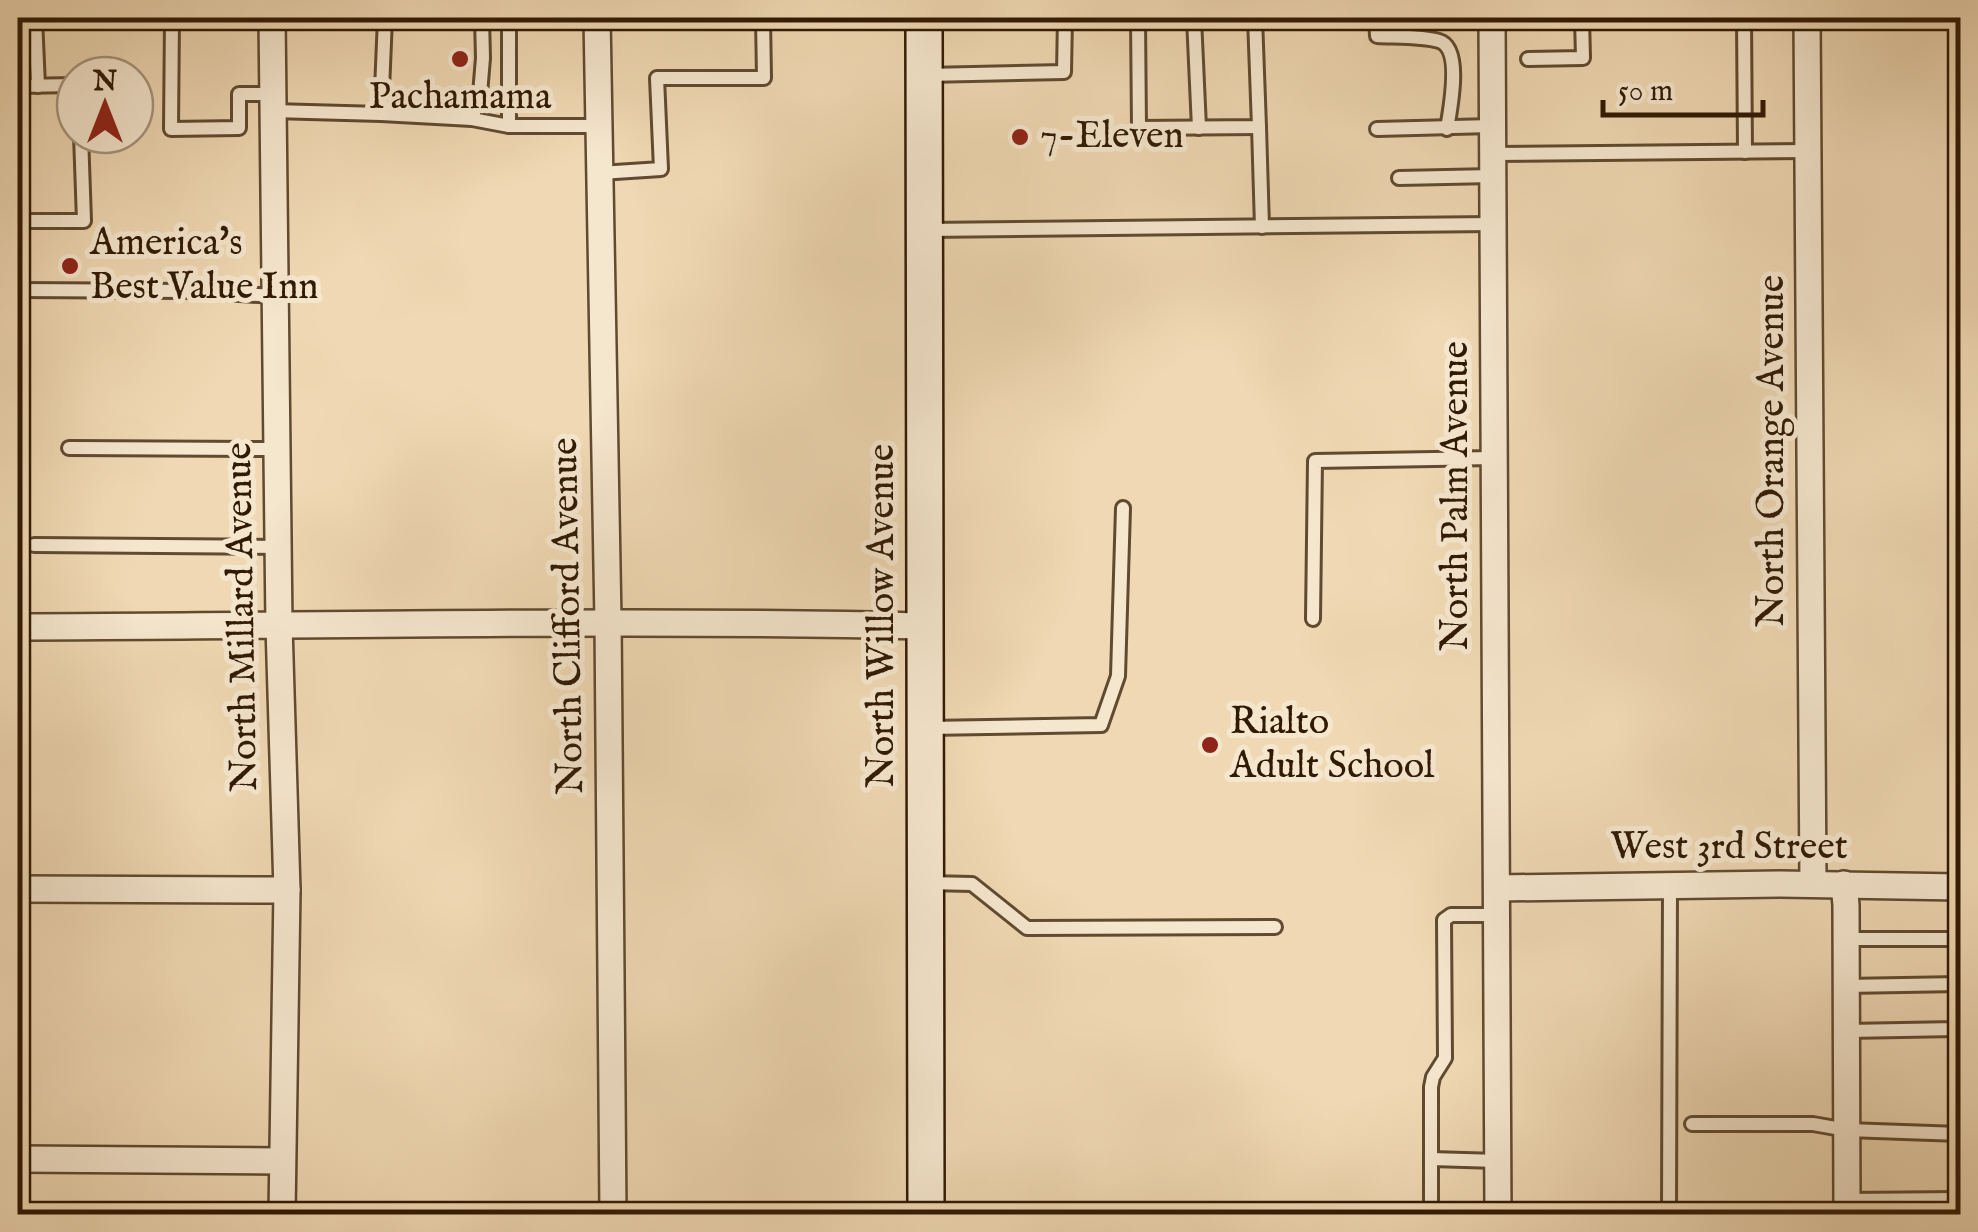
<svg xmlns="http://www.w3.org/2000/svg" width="1978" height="1232" font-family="'IM FELL English',serif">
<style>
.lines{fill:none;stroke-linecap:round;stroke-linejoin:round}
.lane-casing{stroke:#604a30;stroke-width:18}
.street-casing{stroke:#604a30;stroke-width:30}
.secondary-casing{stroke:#311a05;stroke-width:40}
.lane{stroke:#f5e6ce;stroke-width:12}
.street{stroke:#f5e6ce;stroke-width:25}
.secondary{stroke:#f5e6ce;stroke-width:35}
.poi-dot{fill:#8f2418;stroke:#f5e6ce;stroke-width:4}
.labels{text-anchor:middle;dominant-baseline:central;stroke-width:10;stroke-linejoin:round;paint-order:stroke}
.poi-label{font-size:38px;fill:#311a05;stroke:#f5e6ce;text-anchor:start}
.street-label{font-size:38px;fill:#311a05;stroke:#f5e6ce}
</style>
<rect width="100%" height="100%" fill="#efd8b3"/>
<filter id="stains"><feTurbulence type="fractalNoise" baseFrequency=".002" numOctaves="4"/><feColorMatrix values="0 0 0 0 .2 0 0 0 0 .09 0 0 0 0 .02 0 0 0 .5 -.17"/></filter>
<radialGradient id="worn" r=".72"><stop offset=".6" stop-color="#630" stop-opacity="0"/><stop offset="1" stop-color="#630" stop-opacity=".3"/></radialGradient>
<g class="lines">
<defs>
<g id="lane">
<path d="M 35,18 L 38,86"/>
<path d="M 172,18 L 171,129 L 239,128 L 239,94 L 273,94"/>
<path d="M 509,18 L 509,126 L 599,126"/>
<path d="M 1138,18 L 1139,128 L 1259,127 L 1255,18"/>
<path d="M 1194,18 L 1199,128"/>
<path d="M 1376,18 L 1377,36 C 1395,37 1423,36 1439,41 C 1463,48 1450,110 1447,129"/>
<path d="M 1744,18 L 1745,152"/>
<path d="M 1528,59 L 1583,58 L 1582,18"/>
<path d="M 926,75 L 1064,72 L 1065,18"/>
<path d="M 18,86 L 75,85"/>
<path d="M 273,111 L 381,114 L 385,18"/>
<path d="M 381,114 L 472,119 L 480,94 L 483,58 L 482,18"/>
<path d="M 472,119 L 509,126"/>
<path d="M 1259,127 L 1262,227"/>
<path d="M 1377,129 L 1492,126"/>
<path d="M 1493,154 L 1809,151"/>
<path d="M 600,173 L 661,169 L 657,78 L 764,78 L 763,18"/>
<path d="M 1399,178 L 1493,176"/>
<path d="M 18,221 L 84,221 L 81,135"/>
<path d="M 927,230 L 1493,224"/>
<path d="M 18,290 L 189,291 L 275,296"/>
<path d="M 69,448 L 277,449"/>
<path d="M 34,545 L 279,547"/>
<path d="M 1313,619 L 1315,461 L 1494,458"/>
<path d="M 928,728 L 1101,725 L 1118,676 L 1123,508"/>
<path d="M 928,883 L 972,884 L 1027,928 L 1275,927"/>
<path d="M 1846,939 L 1960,939"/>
<path d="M 1846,986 L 1960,984"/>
<path d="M 1847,1031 L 1957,1029 L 1960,1021"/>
<path d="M 1692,1124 L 1813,1124 L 1847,1130 L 1960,1134"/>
<path d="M 1431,1159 L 1498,1161"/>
<path d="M 1847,1200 L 1960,1199"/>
<path d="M 1431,1214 L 1431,1087 L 1433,1077 L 1445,1058 L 1444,920 L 1451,915 L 1498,915"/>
<path d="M 1669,1214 L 1670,886"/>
</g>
<g id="street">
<path d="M 272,18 L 279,626 L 287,890 L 282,1214"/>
<path d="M 597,18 L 608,621 L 613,1214"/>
<path d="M 1492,18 L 1498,1214"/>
<path d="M 1807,18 L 1813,884"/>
<path d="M 18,627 C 320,626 623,619 925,626"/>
<path d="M 1844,884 L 1846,905 L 1847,1214"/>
<path d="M 1498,888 L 1780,884 L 1960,887"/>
<path d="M 18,889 L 287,890"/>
<path d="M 18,1159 L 282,1161"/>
</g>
<path id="secondary" d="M 924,18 L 926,1214"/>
</defs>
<use href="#lane" class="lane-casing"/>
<use href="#street" class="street-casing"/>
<use href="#secondary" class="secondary-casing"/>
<use href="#lane" class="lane"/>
<use href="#street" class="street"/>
<use href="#secondary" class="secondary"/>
</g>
<g class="poi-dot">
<circle cx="460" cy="59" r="10"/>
<circle cx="1020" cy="137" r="10"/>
<circle cx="70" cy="266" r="10"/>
<circle cx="1210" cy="745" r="10"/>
</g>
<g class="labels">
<g class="poi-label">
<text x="460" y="98" text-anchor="middle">Pachamama</text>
<text x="1040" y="137">7-Eleven</text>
<text x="90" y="244">America's<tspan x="90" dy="44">Best Value Inn</tspan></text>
<text x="1230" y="723">Rialto<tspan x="1230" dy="44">Adult School</tspan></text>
</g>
<g class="street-label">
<text transform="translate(1773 451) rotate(-90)">North Orange Avenue</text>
<text transform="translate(1457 496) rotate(-90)">North Palm Avenue</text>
<text transform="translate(569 616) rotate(-91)">North Clifford Avenue</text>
<text transform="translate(883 616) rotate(-90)">North Willow Avenue</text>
<text transform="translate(243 617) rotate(-91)">North Millard Avenue</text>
<text x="1729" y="848">West 3rd Street</text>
</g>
</g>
<rect width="1978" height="1232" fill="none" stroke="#efd8b3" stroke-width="60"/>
<rect x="20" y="20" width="1938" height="1192" fill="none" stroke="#311a05" stroke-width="5"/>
<rect x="30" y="30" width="1918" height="1172" fill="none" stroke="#311a05" stroke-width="2.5"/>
<g transform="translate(105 105)"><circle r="48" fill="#f5e6ce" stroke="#a7947e" stroke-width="2.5"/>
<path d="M0-8L18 38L0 25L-18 38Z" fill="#8f2418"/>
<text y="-15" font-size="28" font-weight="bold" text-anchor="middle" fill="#311a05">N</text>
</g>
<path d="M1603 100v15h160v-15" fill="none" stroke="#311a05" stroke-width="5"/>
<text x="1618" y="100" font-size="30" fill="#311a05" stroke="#f5e6ce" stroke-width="8" paint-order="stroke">50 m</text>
<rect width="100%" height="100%" filter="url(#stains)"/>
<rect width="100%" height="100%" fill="url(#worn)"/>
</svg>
